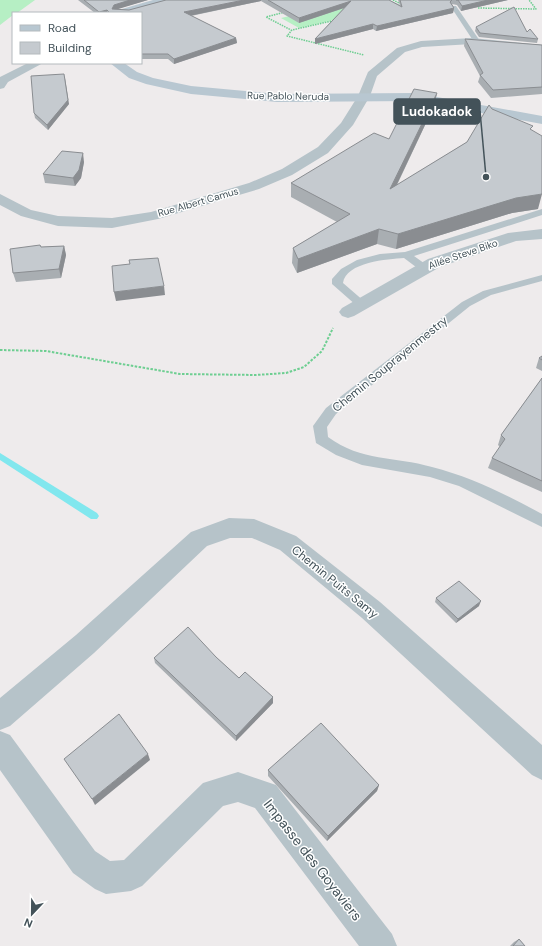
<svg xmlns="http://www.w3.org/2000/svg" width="542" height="946" font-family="'DM Sans',sans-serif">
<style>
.green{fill:#b6efc4}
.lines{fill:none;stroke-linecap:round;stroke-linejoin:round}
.stream{fill:#81e7ee;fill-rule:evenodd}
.path-far1{stroke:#6dce91;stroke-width:1.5;stroke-dasharray:1.5 1;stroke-linecap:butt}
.path{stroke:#6dce91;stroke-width:2;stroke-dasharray:2.5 1.5;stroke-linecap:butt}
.lane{fill:#b6c3c9;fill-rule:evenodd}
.street{fill:#b6c3c9;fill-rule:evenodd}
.secondary{fill:#b8c7d1;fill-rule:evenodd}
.wall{fill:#a9aeb2}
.shaded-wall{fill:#8a8d91}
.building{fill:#c5cacf;stroke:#8a8d91}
.labels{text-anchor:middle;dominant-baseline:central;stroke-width:3;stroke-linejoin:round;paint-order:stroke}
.far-street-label{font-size:10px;fill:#435259;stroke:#fff}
.street-label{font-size:12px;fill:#435259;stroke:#fff}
.near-street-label{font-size:14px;fill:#435259;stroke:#fff}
.leader{fill:none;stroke:#435259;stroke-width:1.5}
.callout-dot{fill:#435259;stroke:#fff;stroke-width:1.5}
.callout{fill:#435259;stroke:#435259;stroke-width:1.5}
.callout-label{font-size:13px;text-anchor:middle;font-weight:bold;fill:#fff}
</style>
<rect width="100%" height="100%" fill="#eeebec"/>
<g class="green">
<path d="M 0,0 L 35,0 L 17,13 L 13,13 L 13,15 L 0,25 Z"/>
<path d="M 360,0 L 394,6 L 299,28 L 281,18 Z"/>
</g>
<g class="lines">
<path class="stream" d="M 0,453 L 97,513 L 99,516 L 97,519 L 91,519 L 0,460 Z"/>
<g class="path-far1">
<path d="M 393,0 L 401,4"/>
<path d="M 478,8 L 536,9 L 529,0"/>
<path d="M 285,12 L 266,17 L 291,30"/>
<path d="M 336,20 L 292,30 L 287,36 L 364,55"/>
</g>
<path class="path" d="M 0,350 L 46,351 L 180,374 L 256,375 L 286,373 L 304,367 L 322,351 L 333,328"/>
<g class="lane">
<path d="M 452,6 L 456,6 L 480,41 L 478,42 L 474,42 L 451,7 Z"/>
<path d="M 542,209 L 542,215 L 414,256 L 428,266 L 429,268 L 428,270 L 420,270 L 404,258 C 388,259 346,262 343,283 L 365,302 L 367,304 L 365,306 L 357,306 L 332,284 L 332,279 L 341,269 L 357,260 L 380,254 L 405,252 Z"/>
<path d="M 542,275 L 542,281 L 491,295 L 470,306 L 336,414 L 327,427 L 328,437 C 362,462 394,456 432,467 C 471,477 507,495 542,514 L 542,527 L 459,486 L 430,477 L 362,465 L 336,455 L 316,443 L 313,426 L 326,408 L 462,302 L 483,291 Z"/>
</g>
<g class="street">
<path d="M 472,38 L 542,45 L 542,51 L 472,44 L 422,47 L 405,52 L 377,76 L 370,96 L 353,125 L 328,153 L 292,175 L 259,189 L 158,219 L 112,228 L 58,226 L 21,216 L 0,205 L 0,194 L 31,210 L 58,216 L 112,218 L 151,212 L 249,183 L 282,169 L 318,147 L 341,123 L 358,96 L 368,72 L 397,48 L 421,41 Z"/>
<path d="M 28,63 L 43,63 L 8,82 L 4,88 L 0,89 L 0,77 Z"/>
<path d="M 542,229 L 542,239 L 516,241 L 440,267 L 354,316 L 348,318 L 342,316 L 339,312 L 342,308 L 428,259 L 508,233 Z"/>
<path d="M 229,518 L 254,519 L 296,536 L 380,602 L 542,745 L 542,780 L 532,775 L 362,618 L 280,550 L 252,538 L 230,538 L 207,546 L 94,653 L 10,726 L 0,730 L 0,698 L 76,635 L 191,532 Z"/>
<path d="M 0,731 L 10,735 L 95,851 L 110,861 L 124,860 L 203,783 L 238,772 L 276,785 L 392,934 L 397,946 L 359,946 L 255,808 L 238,802 L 223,806 L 142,886 L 131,891 L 106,894 L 95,889 L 73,873 L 0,770 Z"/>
</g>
<g class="secondary">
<path d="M 153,0 L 172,0 L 171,2 L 129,13 L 114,13 L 115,11 Z"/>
<path d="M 110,63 L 124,63 L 137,72 L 153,78 L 191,86 L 277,94 L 415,93 L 542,116 L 542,124 L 415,101 L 277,102 L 191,94 L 146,84 L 129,78 Z"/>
</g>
</g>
<g class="wall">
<path d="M 78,0 L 148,0 L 116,9 L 129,10 L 166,0 L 389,0 L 400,5 L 398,0 L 508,0 L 461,11 L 457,5 L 452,4 L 454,8 L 453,13 L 376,31 L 373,29 L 315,44 L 315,39 L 344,8 L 299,23 L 261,1 L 191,16 L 236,38 L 237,43 L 174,64 L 168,59 L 141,59 L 141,13 L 95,13 Z"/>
<path d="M 476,27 L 527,32 L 538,39 L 537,43 L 479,37 L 475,31 Z"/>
<path d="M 465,39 L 542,45 L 542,94 L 491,98 L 478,82 L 480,76 L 464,46 Z"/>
<path d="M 437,93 L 434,106 L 397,185 L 467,142 L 492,109 L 532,130 L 538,209 L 512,213 L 396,249 L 377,244 L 297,273 L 292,263 L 293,248 L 337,222 L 291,197 L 291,183 L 389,139 Z"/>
<path d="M 69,104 L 48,130 L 35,118 L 34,113 Z"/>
<path d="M 84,162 L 81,178 L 75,186 L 45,183 L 43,174 Z"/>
<path d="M 40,245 L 41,247 L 64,246 L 66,255 L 61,278 L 16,282 L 13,273 Z"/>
<path d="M 542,356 L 542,371 L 536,368 L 539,358 Z"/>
<path d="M 542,378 L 542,492 L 488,468 L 492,458 L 500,447 L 498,445 L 501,435 Z"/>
<path d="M 436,598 L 479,606 L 456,623 L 435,602 Z"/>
<path d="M 216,657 L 239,678 L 273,697 L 273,703 L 236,741 L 155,663 L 154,658 Z"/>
<path d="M 268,770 L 379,785 L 377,791 L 327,841 L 268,776 Z"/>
<path d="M 519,939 L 525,946 L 510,946 L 514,942 Z"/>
</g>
<g class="shaded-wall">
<path d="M 130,0 L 148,0 L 115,10 L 112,9 L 114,5 Z"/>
<path d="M 244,0 L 261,0 L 261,1 L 184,17 L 184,12 Z"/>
<path d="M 488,0 L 508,0 L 461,11 L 462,6 Z"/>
<path d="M 351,1 L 350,6 L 299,23 L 299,18 Z"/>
<path d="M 454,8 L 453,13 L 376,31 L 377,26 Z"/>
<path d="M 107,10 L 107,13 L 99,13 L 99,12 Z"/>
<path d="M 373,24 L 373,29 L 315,44 L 315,39 Z"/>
<path d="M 236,38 L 237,43 L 174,64 L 174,59 Z"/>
<path d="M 65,78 L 69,104 L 48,130 L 47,125 Z"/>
<path d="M 437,93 L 434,106 L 388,203 L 390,189 Z"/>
<path d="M 83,153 L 84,162 L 81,178 L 75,186 L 73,178 Z"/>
<path d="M 542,194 L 538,209 L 512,213 L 396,249 L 398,234 L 516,198 Z"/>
<path d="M 379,229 L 377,244 L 297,273 L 298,259 Z"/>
<path d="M 64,246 L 66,255 L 61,278 L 59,269 Z"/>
<path d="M 164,286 L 165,295 L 116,301 L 114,292 Z"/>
<path d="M 481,601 L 479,606 L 456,623 L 458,619 Z"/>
<path d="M 273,697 L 273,703 L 236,741 L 236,736 Z"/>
<path d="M 148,754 L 150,760 L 95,805 L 92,799 Z"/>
<path d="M 379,785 L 377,791 L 327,841 L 328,836 Z"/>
</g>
<g class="building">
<path d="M 84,0 L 130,0 L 114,5 L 112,9 L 129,10 L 166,0 L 244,0 L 184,12 L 236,38 L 174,59 L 168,54 L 141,54 L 141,13 L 110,13 L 107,10 L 99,12 Z"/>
<path d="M 268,0 L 389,0 L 402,7 L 400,0 L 452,0 L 450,2 L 454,8 L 377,26 L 373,24 L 315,39 L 351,1 L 299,18 Z"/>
<path d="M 456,0 L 488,0 L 462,6 L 458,0 Z"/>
<path d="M 514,7 L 527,32 L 530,29 L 538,39 L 480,33 L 476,27 Z"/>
<path d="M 465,39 L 542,45 L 542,87 L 493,90 L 480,75 L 483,73 Z"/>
<path d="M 64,74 L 68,100 L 47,125 L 34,113 L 31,76 Z"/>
<path d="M 414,89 L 437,93 L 390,189 L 467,142 L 489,105 L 492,109 L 533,126 L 530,129 L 542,136 L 542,194 L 516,198 L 398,234 L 379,229 L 298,259 L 293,248 L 350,214 L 291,183 L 374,133 L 389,139 Z"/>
<path d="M 62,151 L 83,153 L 79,170 L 73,178 L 43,174 Z"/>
<path d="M 40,245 L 41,247 L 64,246 L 59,269 L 13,273 L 10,249 Z"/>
<path d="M 158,258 L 164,286 L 114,292 L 112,266 L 130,264 L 129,260 Z"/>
<path d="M 542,356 L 542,360 L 539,358 Z"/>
<path d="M 542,378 L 542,481 L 492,458 L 505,439 L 501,435 Z"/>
<path d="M 459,581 L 481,601 L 458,619 L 436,598 Z"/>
<path d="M 188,627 L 216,657 L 239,678 L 245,672 L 273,697 L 236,736 L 154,658 Z"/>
<path d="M 119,714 L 148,754 L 92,799 L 64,759 Z"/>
<path d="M 321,723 L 379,785 L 328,836 L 268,770 Z"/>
<path d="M 519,939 L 525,946 L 513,946 Z"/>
</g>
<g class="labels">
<g class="far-street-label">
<text transform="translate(288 96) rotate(1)">Rue Pablo Neruda</text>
<text transform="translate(198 202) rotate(-16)">Rue Albert Camus</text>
<text transform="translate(463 254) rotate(-19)">Allée Steve Biko</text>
</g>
<g class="street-label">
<text transform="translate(390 364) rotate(-39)">Chemin Souprayenmestry</text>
<text transform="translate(335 582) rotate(39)">Chemin Puits Samy</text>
</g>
<g class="near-street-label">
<text transform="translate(313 860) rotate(52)">Impasse des Goyaviers</text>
</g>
</g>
<path class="leader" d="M486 177L480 111"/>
<circle class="callout-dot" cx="486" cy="177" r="4"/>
<rect class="callout" x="394" y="99" width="86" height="25" rx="4"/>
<g class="callout-label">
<text x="437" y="116">Ludokadok</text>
</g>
<rect x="12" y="12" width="130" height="52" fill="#ffffff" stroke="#b4babd"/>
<rect x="20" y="25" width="20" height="6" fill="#b8c7d1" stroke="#b4babd"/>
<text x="48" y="32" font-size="12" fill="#435259">Road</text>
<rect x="20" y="42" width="20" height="12" fill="#c5cacf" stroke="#b4babd"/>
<text x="48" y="52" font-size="12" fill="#435259">Building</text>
<g transform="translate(32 914) rotate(202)" stroke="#ffffff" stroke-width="3" paint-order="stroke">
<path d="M0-3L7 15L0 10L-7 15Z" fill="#435259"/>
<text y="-6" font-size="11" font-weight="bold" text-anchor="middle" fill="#435259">N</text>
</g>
</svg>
